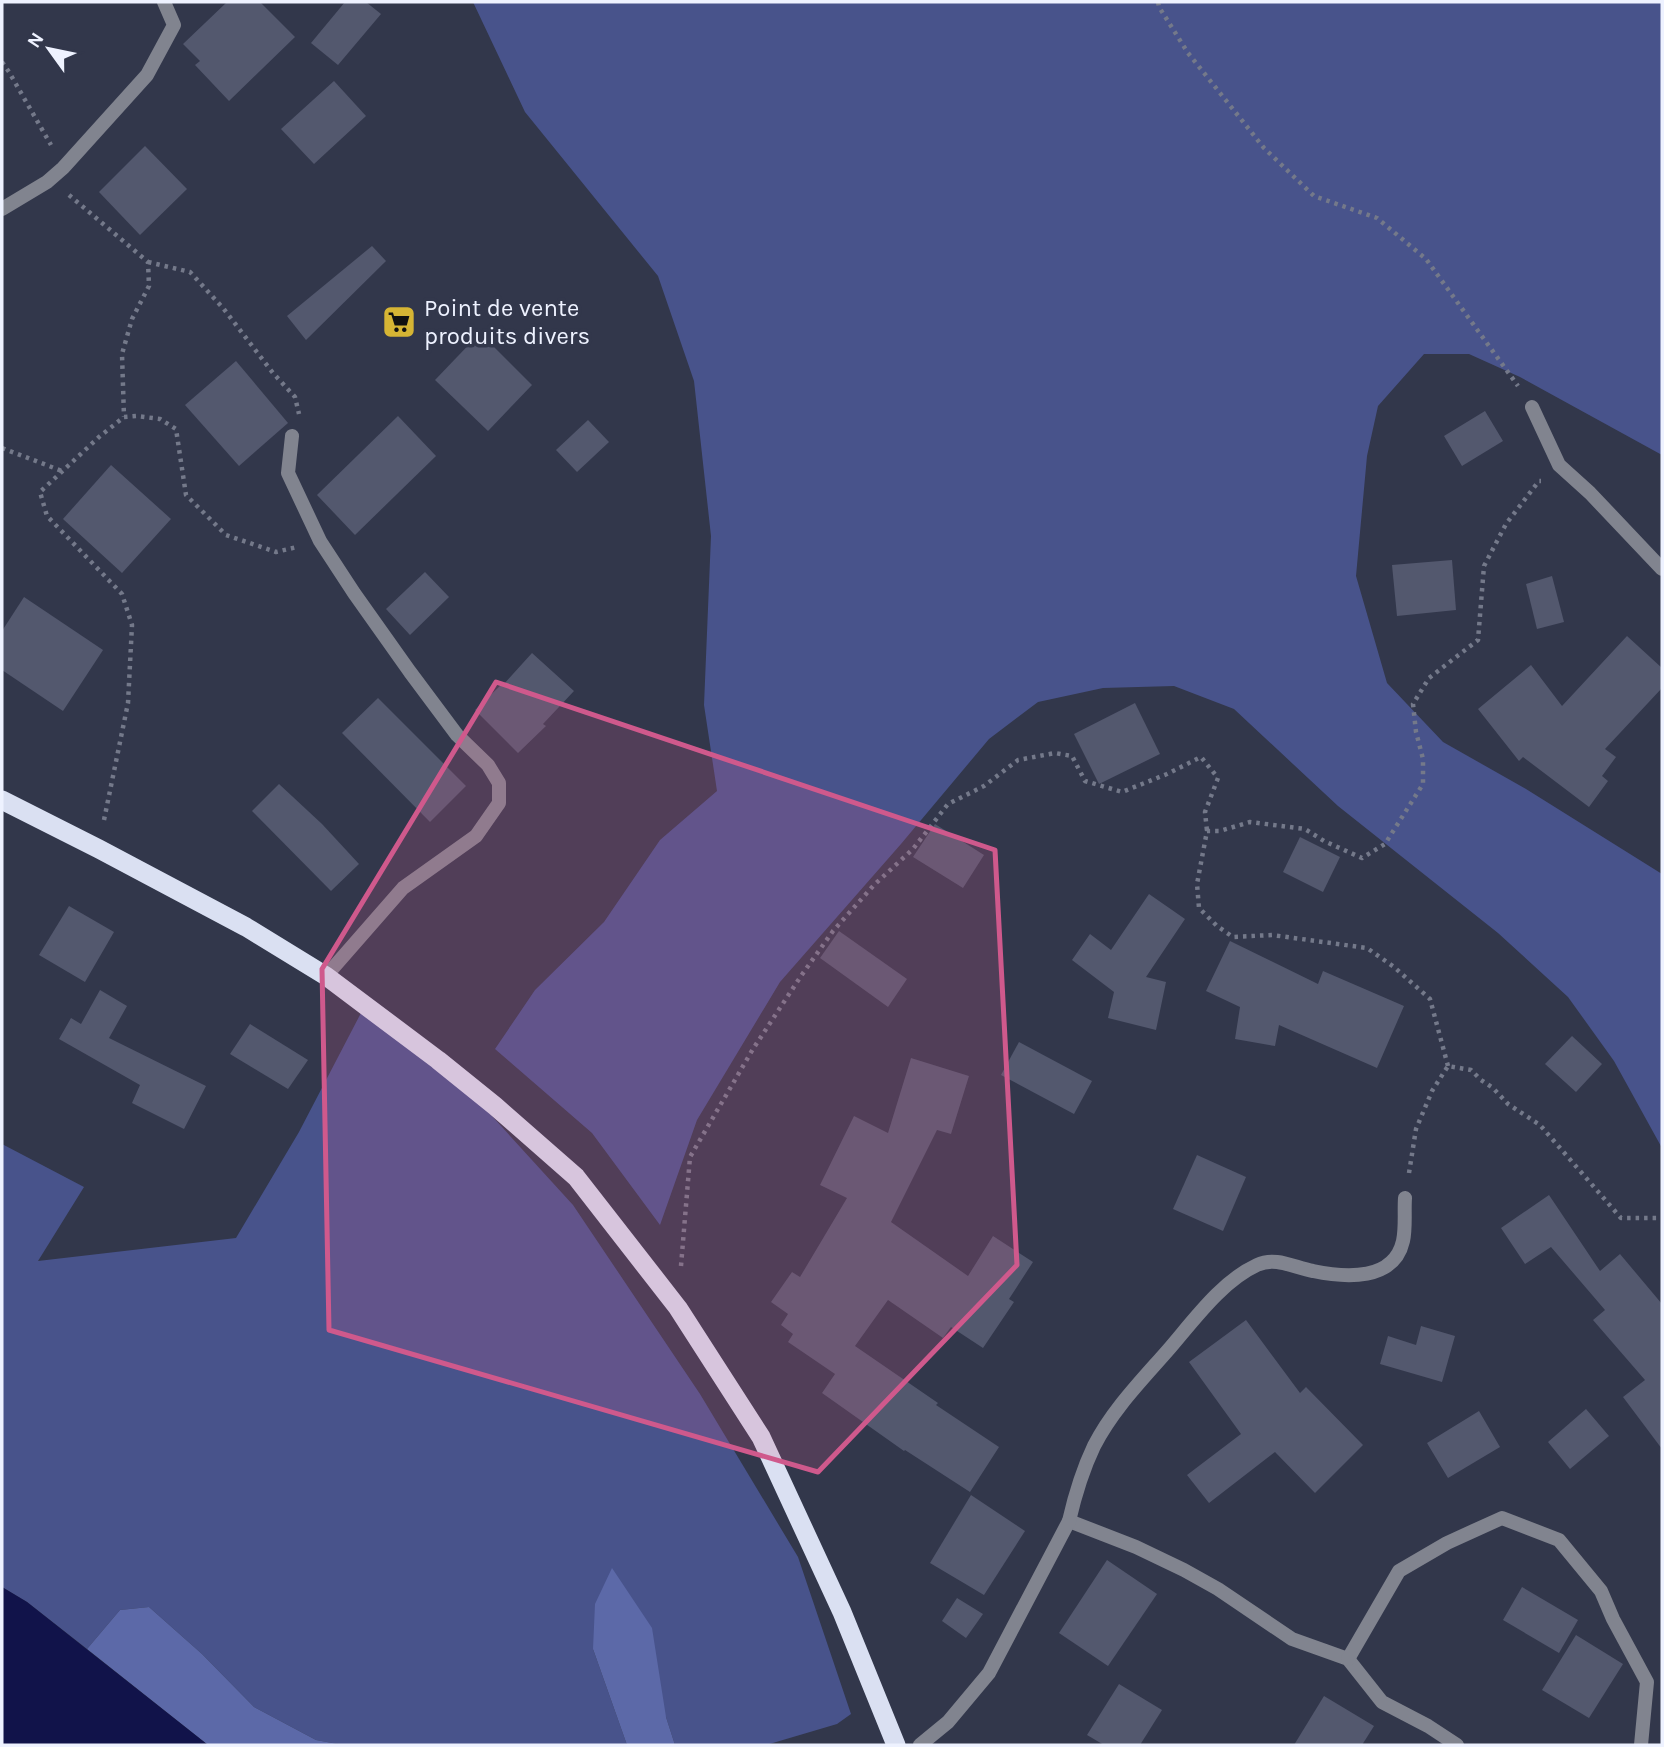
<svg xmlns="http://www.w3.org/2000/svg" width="1664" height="1747" font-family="Karla,sans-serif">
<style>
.green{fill:#48538b}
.forest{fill:#5c69a8}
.water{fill:#11134a}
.building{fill:#53586e}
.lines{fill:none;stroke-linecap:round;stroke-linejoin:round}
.path{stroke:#74798a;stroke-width:4.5;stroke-dasharray:3.5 5;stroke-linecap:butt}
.minor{stroke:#81848f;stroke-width:14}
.trunk{stroke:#dae0f2;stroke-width:19}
.marked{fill:#cf598c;fill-opacity:0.2;stroke:#cf598c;stroke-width:5;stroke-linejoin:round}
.labels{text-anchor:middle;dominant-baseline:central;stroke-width:7;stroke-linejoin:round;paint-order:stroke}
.poi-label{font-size:24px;fill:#eef2ff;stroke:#32374b;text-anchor:start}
</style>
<rect width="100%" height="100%" fill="#32374b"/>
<g class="green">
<path d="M 473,2 L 1662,2 L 1662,455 L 1520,377 L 1469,354 L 1424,354 L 1378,406 L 1367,456 L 1356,576 L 1387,683 L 1443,742 L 1526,789 L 1662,874 L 1662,1148 L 1614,1061 L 1568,997 L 1498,933 L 1338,806 L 1234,709 L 1174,686 L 1103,688 L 1038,702 L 989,739 L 901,844 L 780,982 L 697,1120 L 660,1225 L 592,1133 L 495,1049 L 535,990 L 604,922 L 660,840 L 717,791 L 704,705 L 711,536 L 694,381 L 658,276 L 525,112 Z"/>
<path d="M 362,1011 L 481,1104 L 573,1205 L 700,1394 L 798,1557 L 851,1714 L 837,1724 L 766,1745 L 675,1745 L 666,1717 L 593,1649 L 627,1745 L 343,1745 L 316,1740 L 254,1707 L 202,1654 L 149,1607 L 120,1610 L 87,1649 L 27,1602 L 2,1587 L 2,1144 L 84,1187 L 38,1261 L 236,1238 L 299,1132 Z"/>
</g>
<g class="forest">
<path d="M 612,1568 L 652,1628 L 666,1717 L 675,1745 L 627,1745 L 593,1649 L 595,1604 Z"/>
<path d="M 149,1607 L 202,1654 L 254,1707 L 316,1740 L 343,1745 L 208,1745 L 87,1649 L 120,1610 Z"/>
</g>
<path class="water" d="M 2,1587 L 27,1602 L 208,1745 L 2,1745 Z"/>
<g class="building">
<path d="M 227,2 L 260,2 L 295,37 L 229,101 L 195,65 L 200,61 L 183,44 Z"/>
<path d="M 345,2 L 366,2 L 381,14 L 338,65 L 311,43 Z"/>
<path d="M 334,81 L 366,116 L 314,164 L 281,129 Z"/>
<path d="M 145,146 L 187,189 L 140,235 L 99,192 Z"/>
<path d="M 372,246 L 386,261 L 306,340 L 287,316 Z"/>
<path d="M 480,333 L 532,385 L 488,431 L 435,380 Z"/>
<path d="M 236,361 L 288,423 L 239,466 L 185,405 Z"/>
<path d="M 1485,411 L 1503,441 L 1462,466 L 1444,436 Z"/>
<path d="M 398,416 L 436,456 L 355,535 L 317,495 Z"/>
<path d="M 588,420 L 609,442 L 577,472 L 556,450 Z"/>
<path d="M 111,465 L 171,519 L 122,573 L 63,519 Z"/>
<path d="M 1452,560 L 1456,610 L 1397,616 L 1392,565 Z"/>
<path d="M 425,572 L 449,597 L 410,635 L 386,609 Z"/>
<path d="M 1552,576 L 1564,622 L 1537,629 L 1526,584 Z"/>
<path d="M 24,597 L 103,650 L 63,711 L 2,670 L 2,631 Z"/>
<path d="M 1627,636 L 1662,668 L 1662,688 L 1605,749 L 1616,757 L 1602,776 L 1608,781 L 1589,807 L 1523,757 L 1519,761 L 1478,709 L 1531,665 L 1562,706 Z"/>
<path d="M 532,653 L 574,691 L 543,724 L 546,726 L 518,753 L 475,710 L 503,683 L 504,684 Z"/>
<path d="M 378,698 L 466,786 L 430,822 L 342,733 Z"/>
<path d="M 1135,703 L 1160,754 L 1099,784 L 1074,734 Z"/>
<path d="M 279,784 L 322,824 L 359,864 L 331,891 L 252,811 Z"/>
<path d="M 935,824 L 984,855 L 963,888 L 913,857 Z"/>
<path d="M 1300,837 L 1340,857 L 1323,892 L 1283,872 Z"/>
<path d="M 1149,894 L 1185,919 L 1146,977 L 1166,982 L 1156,1030 L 1108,1018 L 1114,992 L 1072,960 L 1090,934 L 1111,950 Z"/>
<path d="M 69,906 L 114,932 L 85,982 L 39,955 Z"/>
<path d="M 839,931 L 907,979 L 888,1007 L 820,958 Z"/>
<path d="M 1230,941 L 1318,984 L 1323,971 L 1404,1006 L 1377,1068 L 1279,1025 L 1275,1046 L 1235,1039 L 1240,1007 L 1206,991 Z"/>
<path d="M 100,990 L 127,1006 L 109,1038 L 206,1086 L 184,1129 L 132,1103 L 140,1085 L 59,1039 L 71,1018 L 81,1024 Z"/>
<path d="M 250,1024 L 308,1060 L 288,1089 L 230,1054 Z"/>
<path d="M 1572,1036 L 1602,1064 L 1576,1092 L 1545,1064 Z"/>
<path d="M 1019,1042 L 1092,1081 L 1074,1114 L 1001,1075 Z"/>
<path d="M 911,1058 L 969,1076 L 951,1134 L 937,1130 L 891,1222 L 968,1276 L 993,1236 L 1033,1262 L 1009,1299 L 1014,1302 L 983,1348 L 951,1327 L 943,1338 L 888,1300 L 855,1346 L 938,1403 L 936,1405 L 999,1447 L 970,1492 L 905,1450 L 904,1451 L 822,1393 L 835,1374 L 788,1342 L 793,1334 L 781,1325 L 788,1314 L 771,1302 L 792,1272 L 800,1277 L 847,1198 L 820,1185 L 854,1116 L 888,1133 Z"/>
<path d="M 1197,1155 L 1246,1177 L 1223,1231 L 1173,1209 Z"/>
<path d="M 1549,1195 L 1600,1271 L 1620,1254 L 1662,1304 L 1662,1449 L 1623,1397 L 1645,1380 L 1593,1320 L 1605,1310 L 1551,1247 L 1525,1264 L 1501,1228 Z"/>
<path d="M 1246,1320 L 1300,1393 L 1306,1387 L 1363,1445 L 1315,1493 L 1275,1452 L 1209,1503 L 1187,1475 L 1241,1434 L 1189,1362 Z"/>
<path d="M 1421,1326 L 1455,1336 L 1442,1382 L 1380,1364 L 1388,1336 L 1416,1345 Z"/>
<path d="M 1586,1409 L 1609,1436 L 1570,1469 L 1548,1442 Z"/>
<path d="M 1479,1411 L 1500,1447 L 1448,1478 L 1427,1443 Z"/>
<path d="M 971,1495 L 1025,1531 L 984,1595 L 930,1563 Z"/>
<path d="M 1107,1560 L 1157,1594 L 1108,1666 L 1059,1633 Z"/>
<path d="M 1522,1587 L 1578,1620 L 1559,1653 L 1503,1620 Z"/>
<path d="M 957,1598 L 983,1614 L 966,1638 L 942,1621 Z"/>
<path d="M 1576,1635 L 1623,1664 L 1589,1718 L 1542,1690 Z"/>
<path d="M 1119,1684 L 1162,1710 L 1140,1745 L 1104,1745 L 1087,1735 Z"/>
<path d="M 1324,1696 L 1374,1726 L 1362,1745 L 1294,1745 Z"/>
</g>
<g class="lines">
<g class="path">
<path d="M 1158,2 L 1159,7 L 1188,53 L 1264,148 L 1314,196 L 1377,218 L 1426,259 L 1518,386"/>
<path d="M 2,62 L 9,72 L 51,145"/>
<path d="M 69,195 L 148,262 L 149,286 L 132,319 L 122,354 L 124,417"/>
<path d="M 148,262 L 190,272 L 223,308 L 273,373 L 295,397 L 299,414"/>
<path d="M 2,448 L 62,471"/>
<path d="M 104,820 L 128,703 L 132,625 L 122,594 L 47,516 L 40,492 L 99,437 L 124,417 L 137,416 L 160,419 L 176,429 L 186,495 L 226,535 L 276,552 L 297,547"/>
<path d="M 1448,1066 L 1430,999 L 1394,967 L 1367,948 L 1272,935 L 1233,937 L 1217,926 L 1199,908 L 1197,884 L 1207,831 L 1220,831 L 1250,822 L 1305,829 L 1324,841 L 1362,858 L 1385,844 L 1423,784 L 1423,759 L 1416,732 L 1413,704 L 1429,678 L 1478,640 L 1484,566 L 1506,524 L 1539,481 L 1541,481"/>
<path d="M 1409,1173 L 1416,1129 L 1432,1091 L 1448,1066 L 1471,1070 L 1481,1080 L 1493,1088 L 1508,1104 L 1540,1125 L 1621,1218 L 1662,1218"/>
<path d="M 681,1266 L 690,1157 L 753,1049 L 801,976 L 833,931 L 874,885 L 913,849 L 948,804 L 984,786 L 1018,760 L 1055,753 L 1072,756 L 1085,781 L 1122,792 L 1167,774 L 1201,757 L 1218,778 L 1205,812 L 1207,831"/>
</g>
<g class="minor">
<path d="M 2,209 L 47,182 L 63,168 L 147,75 L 174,25 L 164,2"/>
<path d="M 1532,407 L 1559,465 L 1590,493 L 1662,569"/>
<path d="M 292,436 L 288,473 L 320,541 L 354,593 L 410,672 L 457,735 L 488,765 L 499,783 L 499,803 L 476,836 L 403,888 L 326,976"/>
<path d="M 1069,1521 L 1136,1547 L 1184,1570 L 1218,1589 L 1292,1639 L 1348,1659 L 1382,1702 L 1428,1726 L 1457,1745"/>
<path d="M 1348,1659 L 1399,1571 L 1447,1543 L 1502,1518 L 1559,1540 L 1601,1591 L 1613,1619 L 1647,1682 L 1641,1745"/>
<path d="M 920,1745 L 948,1722 L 989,1673 L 1069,1521 C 1075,1495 1083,1469 1094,1446 C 1113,1409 1142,1380 1169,1349 C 1194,1320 1222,1281 1257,1265 C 1276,1256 1295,1268 1313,1271 C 1346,1278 1394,1281 1403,1241 C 1406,1228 1404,1211 1405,1198"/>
</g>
<path class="trunk" d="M 2,800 L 99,849 L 246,927 L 326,976 L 438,1060 L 495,1106 L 576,1177 L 678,1308 L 761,1437 L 842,1612 L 896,1745"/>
</g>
<path class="marked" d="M 496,682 L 995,850 L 1017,1265 L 818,1472 L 329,1330 L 322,969 Z"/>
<defs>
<symbol id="supermarket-square" viewBox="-11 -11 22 22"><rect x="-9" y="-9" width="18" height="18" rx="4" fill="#d6b534" stroke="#32374b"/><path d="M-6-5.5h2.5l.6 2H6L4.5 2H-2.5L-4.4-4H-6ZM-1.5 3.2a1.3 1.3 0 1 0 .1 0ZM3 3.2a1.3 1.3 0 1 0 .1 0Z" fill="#111"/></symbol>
</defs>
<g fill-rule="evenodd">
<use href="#supermarket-square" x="380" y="303" width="38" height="38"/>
</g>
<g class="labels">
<g class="poi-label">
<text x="424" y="308">Point de vente<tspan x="424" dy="28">produits divers</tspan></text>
</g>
</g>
<rect width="1664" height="1747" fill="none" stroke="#eef2ff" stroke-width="7"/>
<g transform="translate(49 49) rotate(303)" stroke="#32374b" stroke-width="5" paint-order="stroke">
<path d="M0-5L12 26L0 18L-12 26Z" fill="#eef2ff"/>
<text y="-10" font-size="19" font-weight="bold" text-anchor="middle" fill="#eef2ff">N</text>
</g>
</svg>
